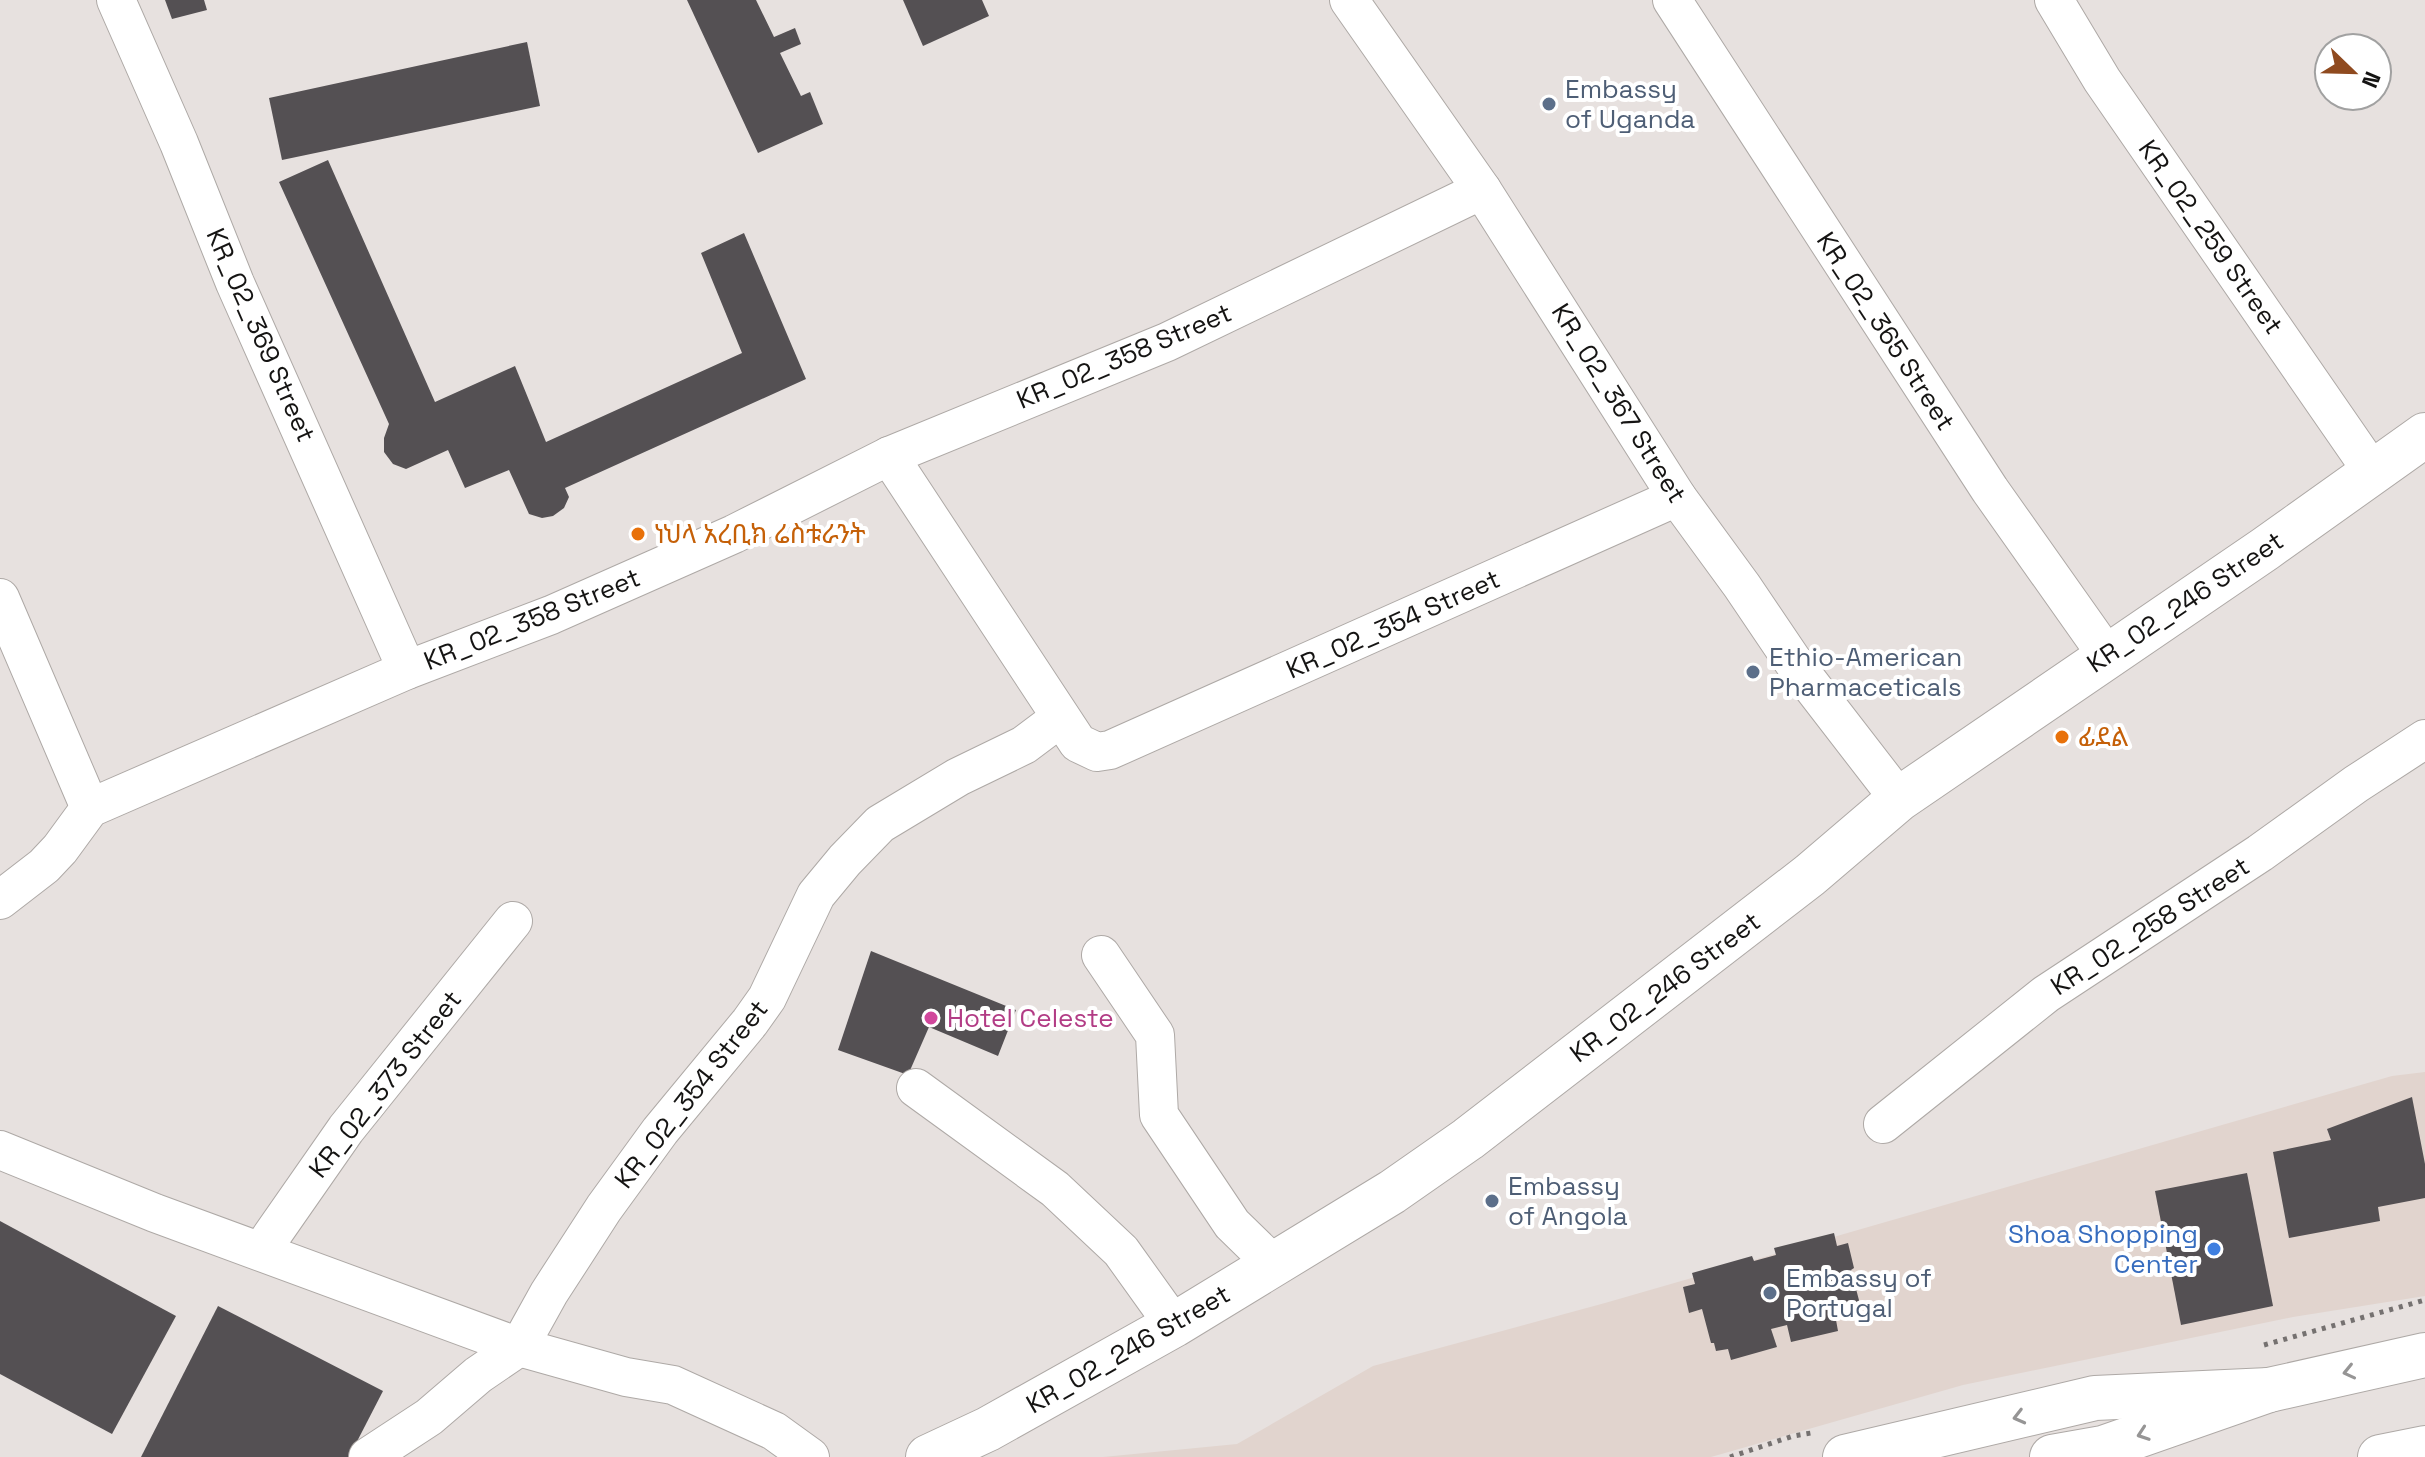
<svg xmlns="http://www.w3.org/2000/svg" width="2425" height="1457" font-family="'Space Grotesk','Noto Sans Ethiopic',sans-serif">
<style>
.built{fill:#e1d4ce}
.building{fill:#545053}
.lines{fill:none;stroke-linecap:round;stroke-linejoin:round}
.minor-casing{stroke:#aea9a6;stroke-width:40}
.tertiary-casing{stroke:#aea9a6;stroke-width:46}
.primary-casing{stroke:#aea9a6;stroke-width:46}
.path{stroke:#757170;stroke-width:5;stroke-dasharray:4 6;stroke-linecap:butt}
.minor{stroke:#fff;stroke-width:38}
.tertiary{stroke:#fff;stroke-width:44}
.primary{stroke:#fff;stroke-width:44}
.oneway{stroke:#969595}
.service-dot{fill:#5c6f8a;stroke:#fff;stroke-width:3}
.food-dot{fill:#e8710a;stroke:#fff;stroke-width:3}
.hotel-dot{fill:#d1479c;stroke:#fff;stroke-width:3}
.shop-dot{fill:#3f7fe0;stroke:#fff;stroke-width:3}
.labels{text-anchor:middle;dominant-baseline:central;stroke-width:8;stroke-linejoin:round;paint-order:stroke}
.service-label{font-size:26px;fill:#4e5e75;stroke:#fff;text-anchor:start}
.street-label{font-size:26px;fill:#151413;stroke:#fff}
.food-label{font-size:26px;fill:#c56008;stroke:#fff;text-anchor:start}
.hotel-label{font-size:26px;fill:#b23c85;stroke:#fff;text-anchor:start}
.shop-label{font-size:26px;fill:#366cbe;stroke:#fff;text-anchor:end}
</style>
<rect width="100%" height="100%" fill="#e7e1df"/>
<path class="built" d="M 2425,1072 L 2425,1296 L 2293,1317 L 1963,1385 L 1711,1457 L 1103,1457 L 1237,1444 L 1373,1366 L 1605,1303 L 2392,1076 Z"/>
<g class="building">
<path d="M 165,0 L 204,0 L 207,10 L 172,19 Z"/>
<path d="M 687,0 L 756,0 L 774,37 L 795,28 L 801,44 L 780,53 L 801,96 L 810,92 L 823,124 L 758,153 Z"/>
<path d="M 903,0 L 982,0 L 989,16 L 923,46 Z"/>
<path d="M 527,42 L 540,106 L 282,160 L 269,98 Z"/>
<path d="M 328,160 L 435,402 L 515,366 L 546,442 L 742,353 L 701,253 L 744,233 L 806,379 L 565,488 L 569,497 L 564,508 L 553,516 L 542,518 L 529,514 L 509,470 L 465,488 L 448,450 L 406,469 L 393,464 L 384,452 L 384,438 L 389,424 L 279,182 Z"/>
<path d="M 871,951 L 1016,1010 L 998,1056 L 929,1027 L 908,1075 L 838,1050 Z"/>
<path d="M 2412,1097 L 2425,1164 L 2425,1198 L 2378,1207 L 2380,1221 L 2289,1238 L 2273,1152 L 2331,1140 L 2327,1129 Z"/>
<path d="M 2247,1173 L 2273,1306 L 2181,1325 L 2155,1191 Z"/>
<path d="M 0,1221 L 176,1316 L 112,1434 L 0,1374 Z"/>
<path d="M 1834,1233 L 1837,1246 L 1848,1243 L 1854,1268 L 1851,1270 L 1860,1304 L 1852,1307 L 1854,1315 L 1836,1320 L 1838,1331 L 1791,1342 L 1787,1325 L 1771,1329 L 1777,1347 L 1731,1360 L 1728,1349 L 1716,1351 L 1714,1343 L 1711,1343 L 1702,1309 L 1689,1313 L 1683,1287 L 1695,1284 L 1692,1273 L 1752,1256 L 1754,1261 L 1776,1255 L 1774,1248 Z"/>
<path d="M 218,1306 L 383,1391 L 349,1457 L 141,1457 Z"/>
</g>
<g class="lines">
<defs>
<g id="minor">
<path d="M 116,0 L 179,143 L 235,283 L 407,670"/>
<path d="M 1349,0 L 1482,190 L 1677,497 L 1742,586 L 1794,663 L 1899,799"/>
<path d="M 1672,0 L 1990,490 L 2108,657"/>
<path d="M 2054,0 L 2102,80 L 2372,471"/>
<path d="M 889,456 L 1078,743 L 1097,752 L 1110,750 L 1677,497"/>
<path d="M 0,598 L 90,808"/>
<path d="M 0,900 L 44,866 L 60,849 L 90,808 L 407,670 L 551,615 L 734,534 L 889,456 L 1167,342 L 1482,190"/>
<path d="M 1101,955 L 1155,1035 L 1159,1115 L 1232,1224 L 1273,1264"/>
<path d="M 916,1088 L 1055,1189 L 1121,1251 L 1174,1325"/>
<path d="M 1883,1124 L 2046,994 L 2260,853 L 2356,784 L 2425,739"/>
<path d="M 0,1150 L 155,1213 L 519,1347 L 626,1377 L 673,1385 L 774,1431 L 810,1457"/>
<path d="M 261,1251 L 346,1129 L 513,921"/>
<path d="M 368,1457 L 429,1417 L 478,1375 L 519,1347 L 549,1293 L 604,1208 L 660,1131 L 750,1022 L 767,998 L 816,895 L 845,860 L 880,824 L 958,777 L 1024,745 L 1060,718"/>
</g>
<path id="tertiary" d="M 928,1457 L 988,1429 L 1174,1325 L 1392,1192 L 1468,1139 L 1810,875 L 1899,799 L 2265,549 L 2425,435"/>
<g id="primary">
<path d="M 1845,1457 L 2095,1398 L 2269,1390"/>
<path d="M 2052,1457 L 2103,1448 L 2269,1390 L 2425,1355"/>
<path d="M 2380,1457 L 2425,1448"/>
</g>
</defs>
<use href="#minor" class="minor-casing"/>
<use href="#tertiary" class="tertiary-casing"/>
<use href="#primary" class="primary-casing"/>
<g class="path">
<path d="M 2264,1345 L 2425,1300"/>
<path d="M 1730,1457 L 1793,1436 L 1811,1433"/>
</g>
<use href="#minor" class="minor"/>
<use href="#tertiary" class="tertiary"/>
<use href="#primary" class="primary"/>
</g>
<defs><path id="oneway-chevron" d="M-2-3.5L2.5 0L-2 3.5" fill="none" stroke-width="1.6" stroke-linecap="round" stroke-linejoin="round" transform="scale(2)"/></defs>
<g class="oneway">
<use href="#oneway-chevron" transform="translate(2349 1372) rotate(167)"/>
<use href="#oneway-chevron" transform="translate(2019 1417) rotate(166)"/>
<use href="#oneway-chevron" transform="translate(2143 1434) rotate(161)"/>
</g>
<g class="service-dot">
<circle cx="1549" cy="104" r="8"/>
<circle cx="1753" cy="672" r="8"/>
<circle cx="1492" cy="1201" r="8"/>
<circle cx="1770" cy="1293" r="8"/>
</g>
<g class="food-dot">
<circle cx="638" cy="534" r="8"/>
<circle cx="2062" cy="737" r="8"/>
</g>
<circle class="hotel-dot" cx="931" cy="1018" r="8"/>
<circle class="shop-dot" cx="2214" cy="1249" r="8"/>
<g class="labels">
<g class="service-label">
<text x="1565" y="89">Embassy<tspan x="1565" dy="30">of Uganda</tspan></text>
<text x="1769" y="657">Ethio-American<tspan x="1769" dy="30">Pharmaceticals</tspan></text>
<text x="1508" y="1186">Embassy<tspan x="1508" dy="30">of Angola</tspan></text>
<text x="1786" y="1278">Embassy of<tspan x="1786" dy="30">Portugal</tspan></text>
</g>
<g class="street-label">
<text transform="translate(2211 237) rotate(55)">KR_02_259 Street</text>
<text transform="translate(1886 331) rotate(57)">KR_02_365 Street</text>
<text transform="translate(261 335) rotate(66)">KR_02_369 Street</text>
<text transform="translate(1124 356) rotate(-23)">KR_02_358 Street</text>
<text transform="translate(1619 403) rotate(58)">KR_02_367 Street</text>
<text transform="translate(2185 602) rotate(-34)">KR_02_246 Street</text>
<text transform="translate(532 619) rotate(-22)">KR_02_358 Street</text>
<text transform="translate(1393 624) rotate(-24)">KR_02_354 Street</text>
<text transform="translate(2150 926) rotate(-33)">KR_02_258 Street</text>
<text transform="translate(1665 987) rotate(-37)">KR_02_246 Street</text>
<text transform="translate(385 1084) rotate(-52)">KR_02_373 Street</text>
<text transform="translate(691 1094) rotate(-52)">KR_02_354 Street</text>
<text transform="translate(1128 1349) rotate(-30)">KR_02_246 Street</text>
</g>
<g class="food-label">
<text x="654" y="534">ነህላ አረቢክ ሬስቱራንት</text>
<text x="2078" y="737">ፊደል</text>
</g>
<g class="hotel-label">
<text x="947" y="1018">Hotel Celeste</text>
</g>
<g class="shop-label">
<text x="2198" y="1234">Shoa Shopping<tspan x="2198" dy="30">Center</tspan></text>
</g>
</g>
<g transform="translate(2353 72) rotate(113)"><circle r="38" fill="#ffffff" stroke="#a1a1a1" stroke-width="2"/>
<path d="M0-6L14 30L0 20L-14 30Z" fill="#8f4a1f"/>
<text y="-12" font-size="22" font-weight="bold" text-anchor="middle" fill="#151413">N</text>
</g>
</svg>
